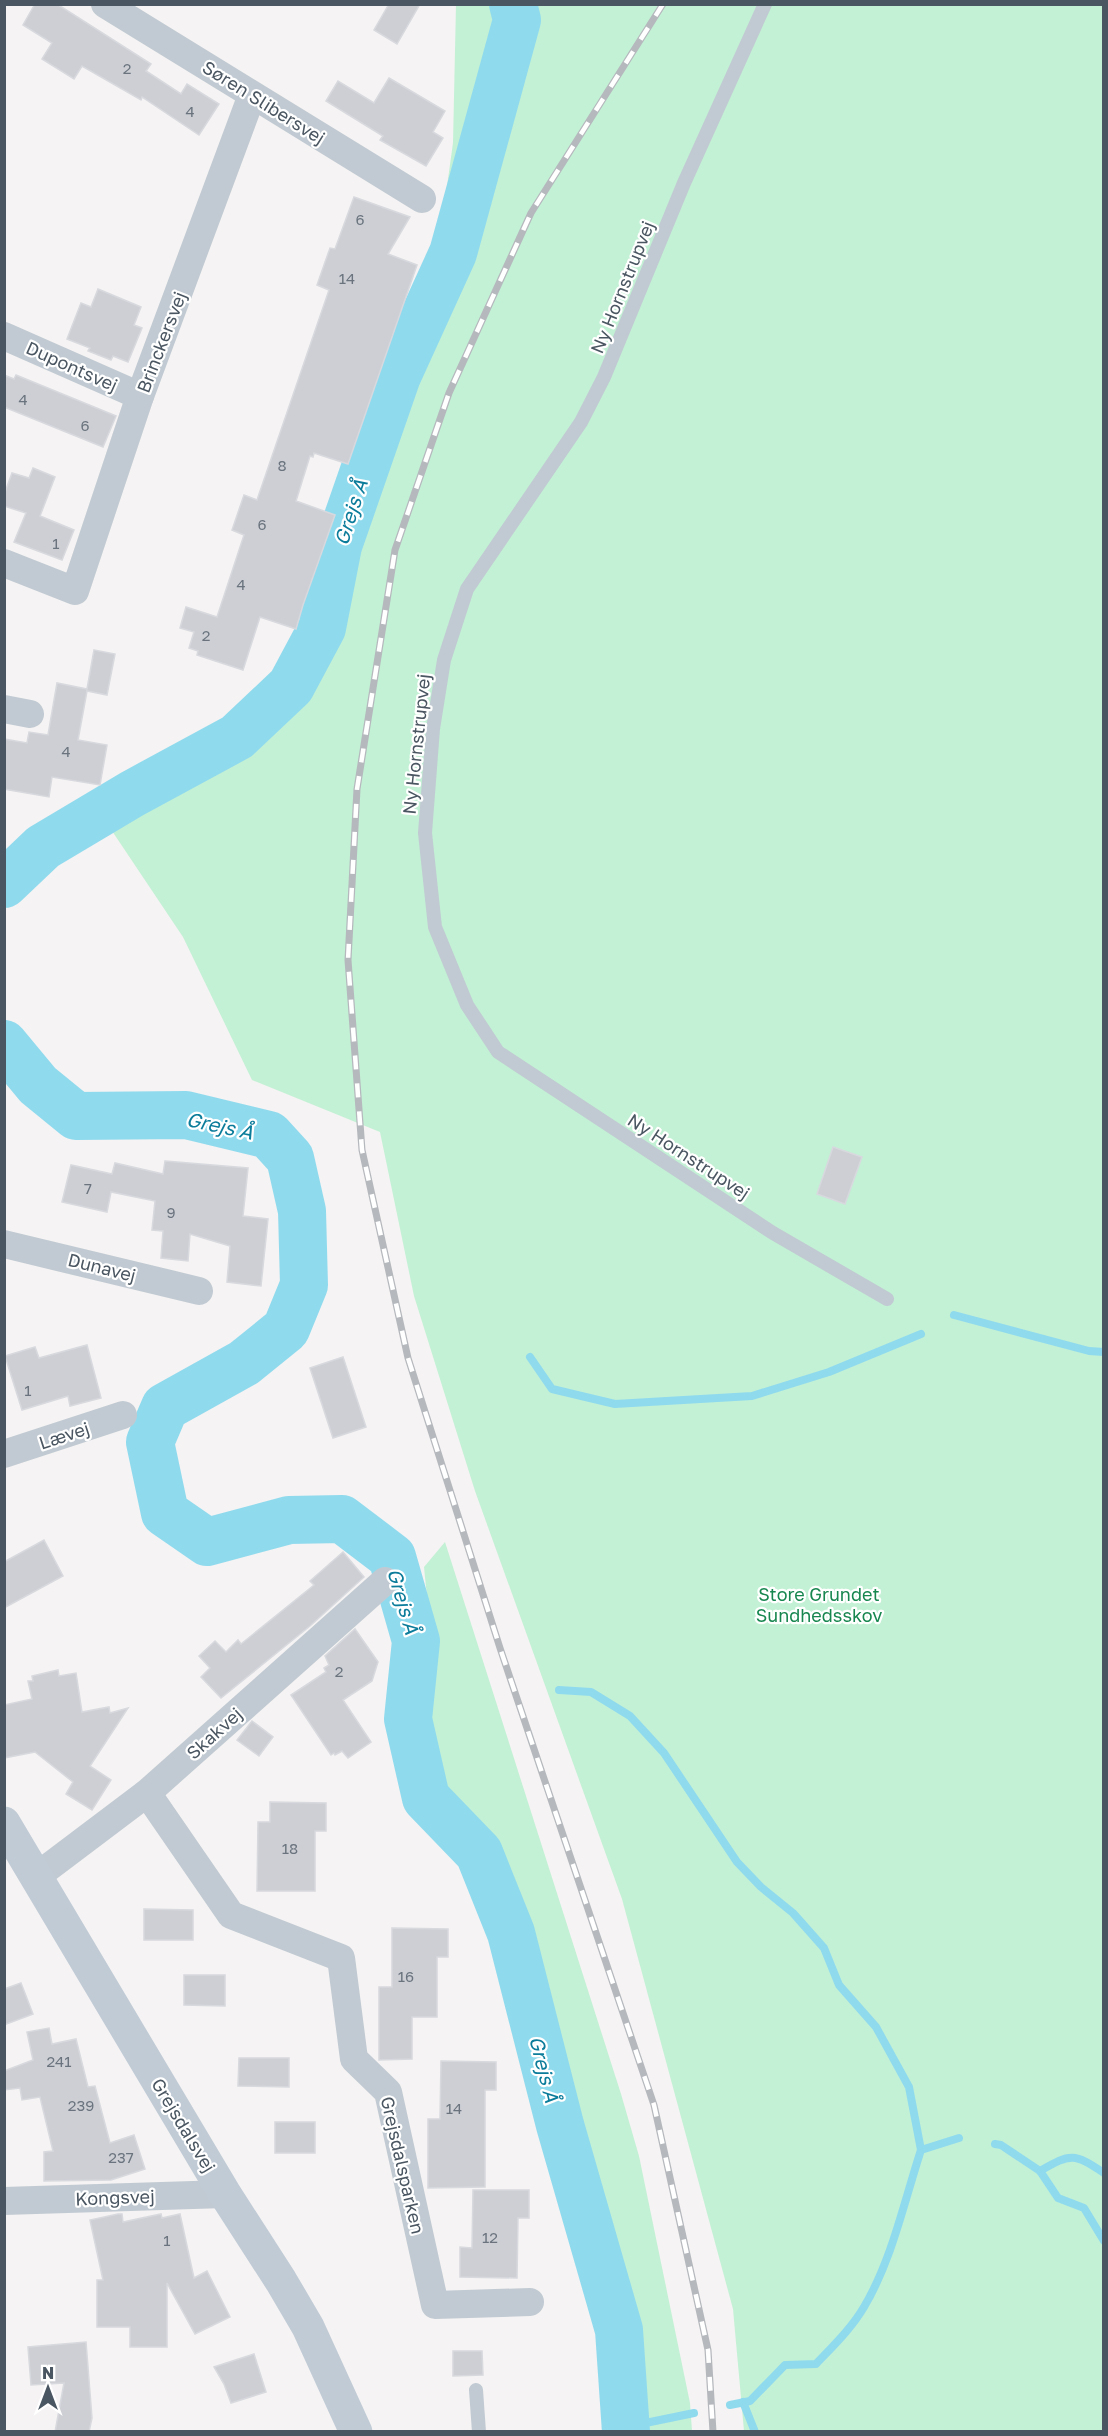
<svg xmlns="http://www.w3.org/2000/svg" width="1108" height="2436" font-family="'Golos Text',sans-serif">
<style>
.green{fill:#c3f1d5}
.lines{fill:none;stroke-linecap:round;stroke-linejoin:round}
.stream{stroke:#90daee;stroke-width:8}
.river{stroke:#90daee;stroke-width:48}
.building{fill:#cdcfd5;stroke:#d7d9de;stroke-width:1.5}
.lane{stroke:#c1cad2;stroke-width:14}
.street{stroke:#c1cad2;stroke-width:28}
.secondary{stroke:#c1cbd6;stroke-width:33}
.rail-casing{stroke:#b5b8bd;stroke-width:7}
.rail{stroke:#fff;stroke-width:4.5;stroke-dasharray:14;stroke-linecap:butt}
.labels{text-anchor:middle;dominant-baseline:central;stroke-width:4.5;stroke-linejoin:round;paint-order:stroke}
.number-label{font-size:15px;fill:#6b747e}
.street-label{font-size:18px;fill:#4a5661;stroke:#fff}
.park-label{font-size:18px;fill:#17864f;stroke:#fff}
.water-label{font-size:20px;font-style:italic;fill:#0c7c9b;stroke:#fff}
</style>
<rect width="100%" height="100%" fill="#f5f3f3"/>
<g class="green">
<path d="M 456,5 L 1103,5 L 1103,2431 L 744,2431 L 733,2309 L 622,1899 L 475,1491 L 414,1296 L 380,1132 L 252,1080 L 183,937 L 92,801 L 261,701 L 300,649 L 326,544 L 438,251 L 453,143 Z"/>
<path d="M 445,1542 L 621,2094 L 639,2156 L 690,2403 L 692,2431 L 641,2431 L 624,2303 L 524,1916 L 490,1846 L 433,1776 L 426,1726 L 430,1627 L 424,1567 Z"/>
</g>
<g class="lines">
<g class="stream">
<path d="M 954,1315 L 1089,1351 L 1104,1352"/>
<path d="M 530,1357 L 552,1389 L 615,1404 L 752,1396 L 829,1372 L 921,1334"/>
<path d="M 559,1690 L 591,1692 L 630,1716 L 664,1753 L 737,1862 L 761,1887 L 793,1913 L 824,1948 L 839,1985 L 876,2027 L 909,2087 L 921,2150"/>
<path d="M 995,2144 L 1001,2145 L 1040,2171 L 1058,2198 L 1084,2208 L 1104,2241"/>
<path d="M 1040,2171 C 1071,2153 1074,2153 1104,2173"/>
<path d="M 743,2402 L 755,2432"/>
<path d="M 730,2405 L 750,2401 L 785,2365 L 816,2364 C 833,2346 851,2329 864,2307 C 892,2260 904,2202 921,2150 L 959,2138"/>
<path d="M 626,2427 L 694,2413"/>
</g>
<g class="river">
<path d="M 4,884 L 43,847 L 132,794 L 237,737 L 291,686 L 322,628 L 338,546 L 397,376 L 453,253 L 517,20 L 513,4"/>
<path d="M 4,1044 L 38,1085 L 76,1116 L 186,1115 L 269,1135 L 290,1158 L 302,1211 L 304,1285 L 286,1329 L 244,1363 L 165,1407 L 150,1442 L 165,1513 L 207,1542 L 289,1520 L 342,1519 L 392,1557 L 416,1641 L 408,1719 L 426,1798 L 479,1853 L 511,1933 L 560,2125 L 619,2330 L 626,2432"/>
</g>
</g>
<g class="building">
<path d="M 35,4 L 57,4 L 151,64 L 146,71 L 181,94 L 187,84 L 219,104 L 199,135 L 142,97 L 141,100 L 82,66 L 74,79 L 42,59 L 52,43 L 23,25 Z"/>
<path d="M 389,4 L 420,4 L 397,44 L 374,30 Z"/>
<path d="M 389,78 L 445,111 L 433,132 L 443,138 L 426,166 L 380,140 L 383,136 L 326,101 L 338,81 L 374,103 Z"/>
<path d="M 354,197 L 410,217 L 388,254 L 417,265 L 348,464 L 314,453 L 313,457 L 310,456 L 296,501 L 335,515 L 303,605 L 296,629 L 260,617 L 243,670 L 197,655 L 198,651 L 189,648 L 194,632 L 180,628 L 186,607 L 217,617 L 244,535 L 232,530 L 244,495 L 257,500 L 329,290 L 317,285 L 330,248 L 335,249 Z"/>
<path d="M 98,289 L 141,307 L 134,325 L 142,328 L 128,362 L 113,356 L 111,360 L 88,351 L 90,348 L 67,339 L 81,303 L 91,307 Z"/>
<path d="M 4,375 L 14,379 L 16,375 L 116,416 L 103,447 L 4,407 Z"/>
<path d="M 33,468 L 55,477 L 40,516 L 74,530 L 62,560 L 14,542 L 26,513 L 4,506 L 4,495 L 12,473 L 29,478 Z"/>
<path d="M 94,650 L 115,654 L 107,695 L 87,691 L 78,740 L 107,745 L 100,785 L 52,777 L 49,797 L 4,789 L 4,739 L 27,743 L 29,732 L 48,735 L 57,683 L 87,689 Z"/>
<path d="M 833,1147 L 862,1157 L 845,1204 L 817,1194 Z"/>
<path d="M 165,1161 L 248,1168 L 243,1216 L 268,1219 L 261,1286 L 227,1282 L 230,1246 L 190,1234 L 188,1261 L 161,1258 L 163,1231 L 152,1230 L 155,1201 L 111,1192 L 107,1212 L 62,1202 L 71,1165 L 112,1174 L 115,1163 L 163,1174 Z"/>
<path d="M 87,1345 L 101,1398 L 70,1406 L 68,1396 L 22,1410 L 5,1356 L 35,1347 L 39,1358 Z"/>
<path d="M 343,1357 L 366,1427 L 333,1438 L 310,1368 Z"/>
<path d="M 44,1540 L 63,1576 L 4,1608 L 4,1562 Z"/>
<path d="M 343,1552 L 364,1577 L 310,1626 L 221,1698 L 201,1677 L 210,1668 L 199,1656 L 215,1641 L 226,1652 L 238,1640 L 241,1644 L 314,1585 L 310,1581 Z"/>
<path d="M 355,1629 L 378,1662 L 372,1681 L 343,1700 L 371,1742 L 348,1758 L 342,1751 L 335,1755 L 334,1753 L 331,1755 L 291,1695 L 326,1672 L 324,1668 L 329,1665 L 325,1656 Z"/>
<path d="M 58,1670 L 59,1676 L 76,1673 L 82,1712 L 109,1707 L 110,1713 L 128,1708 L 90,1766 L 111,1780 L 92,1810 L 66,1794 L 73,1782 L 35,1752 L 4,1758 L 4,1705 L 32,1699 L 28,1681 L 33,1681 L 32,1676 Z"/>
<path d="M 252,1721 L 273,1737 L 259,1756 L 237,1740 Z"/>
<path d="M 270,1802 L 326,1803 L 326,1831 L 315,1831 L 315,1891 L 257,1891 L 258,1822 L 270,1822 Z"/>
<path d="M 144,1909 L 193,1910 L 193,1940 L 144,1940 Z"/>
<path d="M 392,1928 L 448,1929 L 448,1957 L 437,1957 L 437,2017 L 412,2017 L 412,2059 L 379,2060 L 379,1987 L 392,1987 Z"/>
<path d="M 184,1975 L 225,1975 L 225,2006 L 184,2005 Z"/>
<path d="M 21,1983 L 33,2014 L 4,2025 L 4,1989 Z"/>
<path d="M 49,2028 L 52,2044 L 76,2039 L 88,2087 L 95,2086 L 110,2143 L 134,2135 L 145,2169 L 111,2180 L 44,2181 L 44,2152 L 53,2151 L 40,2097 L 22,2100 L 20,2088 L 4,2090 L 4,2071 L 33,2060 L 27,2032 Z"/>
<path d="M 239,2058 L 289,2058 L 289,2087 L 238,2086 Z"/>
<path d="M 441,2061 L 496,2062 L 496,2090 L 485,2090 L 485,2187 L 428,2188 L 428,2119 L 440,2119 Z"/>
<rect x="275" y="2122" width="40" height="31"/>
<path d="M 473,2190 L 529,2190 L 529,2218 L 518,2218 L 517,2278 L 460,2277 L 460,2247 L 472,2248 Z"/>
<path d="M 118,2214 L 122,2214 L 123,2222 L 161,2214 L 162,2218 L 180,2214 L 194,2278 L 207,2271 L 230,2317 L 195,2334 L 167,2283 L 167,2347 L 130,2347 L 130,2327 L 97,2327 L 97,2280 L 103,2280 L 90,2220 Z"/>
<path d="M 86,2342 L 92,2418 L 89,2432 L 55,2432 L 64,2383 L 31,2385 L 28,2347 Z"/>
<path d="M 453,2351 L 482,2351 L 483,2375 L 453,2376 Z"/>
<path d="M 254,2354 L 266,2392 L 231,2403 L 224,2384 L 214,2367 Z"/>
</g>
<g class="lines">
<g class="lane">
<path d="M 765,4 L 684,183 L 604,377 L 581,422 L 467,589 L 444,660 L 433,729 L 425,833 L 435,927 L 467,1005 L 498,1052 L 773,1233 L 887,1299"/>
<path d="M 476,2390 L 479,2432"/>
</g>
<g class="street">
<path d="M 105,4 L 422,199"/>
<path d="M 4,336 L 140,396"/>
<path d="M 4,563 L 75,591 L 140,396 L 252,95"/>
<path d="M 4,709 L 30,714"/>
<path d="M 4,1244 L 199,1291"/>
<path d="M 4,1454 L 123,1415"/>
<path d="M 147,1793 L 231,1915 L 341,1958 L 354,2059 L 388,2092 L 435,2305 L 530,2302"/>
<path d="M 37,1876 L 147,1793 L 385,1581"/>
<path d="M 4,2201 L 225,2194"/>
</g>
<path class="secondary" d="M 4,1823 L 225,2194 L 281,2281 L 308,2327 L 356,2432"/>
<defs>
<path id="rail" d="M 663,4 L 531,213 L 449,393 L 395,550 L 357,789 L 348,960 L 362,1150 L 408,1358 L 500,1648 L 654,2105 L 708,2350 L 713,2432"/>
</defs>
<use href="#rail" class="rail-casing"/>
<use href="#rail" class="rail"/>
</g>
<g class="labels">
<g class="number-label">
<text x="127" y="68">2</text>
<text x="190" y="111">4</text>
<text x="360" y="219">6</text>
<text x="347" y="278">14</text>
<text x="23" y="399">4</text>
<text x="85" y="425">6</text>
<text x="282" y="465">8</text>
<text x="262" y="524">6</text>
<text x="56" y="543">1</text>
<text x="241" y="584">4</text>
<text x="206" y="635">2</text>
<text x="66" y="751">4</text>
<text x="88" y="1188">7</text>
<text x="171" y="1212">9</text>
<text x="28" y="1390">1</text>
<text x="339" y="1671">2</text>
<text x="290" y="1848">18</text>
<text x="406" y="1976">16</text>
<text x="59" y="2061">241</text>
<text x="81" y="2105">239</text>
<text x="454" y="2108">14</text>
<text x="121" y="2157">237</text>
<text x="490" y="2237">12</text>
<text x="167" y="2240">1</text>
</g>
<g class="street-label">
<text transform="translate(264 102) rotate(32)">Søren Slibersvej</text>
<text transform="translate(622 287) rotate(-68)">Ny Hornstrupvej</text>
<text transform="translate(161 342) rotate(-69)">Brinckersvej</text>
<text transform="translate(72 366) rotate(24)">Dupontsvej</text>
<text transform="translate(416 744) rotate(-84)">Ny Hornstrupvej</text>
<text transform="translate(689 1156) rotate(33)">Ny Hornstrupvej</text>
<text transform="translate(102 1267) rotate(14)">Dunavej</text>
<text transform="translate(64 1435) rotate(-18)">Lævej</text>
<text transform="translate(214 1733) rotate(-42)">Skakvej</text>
<text transform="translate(184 2125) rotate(59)">Grejsdalsvej</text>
<text transform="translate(403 2165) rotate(77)">Grejsdalsparken</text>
<text transform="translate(115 2197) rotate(-2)">Kongsvej</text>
</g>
<g class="park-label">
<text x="819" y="1594">Store Grundet<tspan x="819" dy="21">Sundhedsskov</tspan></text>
</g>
<g class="water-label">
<text transform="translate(350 512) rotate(-72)">Grejs Å</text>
<text transform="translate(220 1125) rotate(12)">Grejs Å</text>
<text transform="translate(404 1601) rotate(74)">Grejs Å</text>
<text transform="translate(545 2069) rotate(76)">Grejs Å</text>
</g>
</g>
<rect width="1108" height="2436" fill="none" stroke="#4a5661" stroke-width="12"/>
<g transform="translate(48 2388)" stroke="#ffffff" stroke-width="4.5" paint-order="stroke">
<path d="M0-4.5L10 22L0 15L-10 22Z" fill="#4a5661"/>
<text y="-9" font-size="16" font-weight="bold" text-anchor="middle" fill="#4a5661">N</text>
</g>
</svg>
